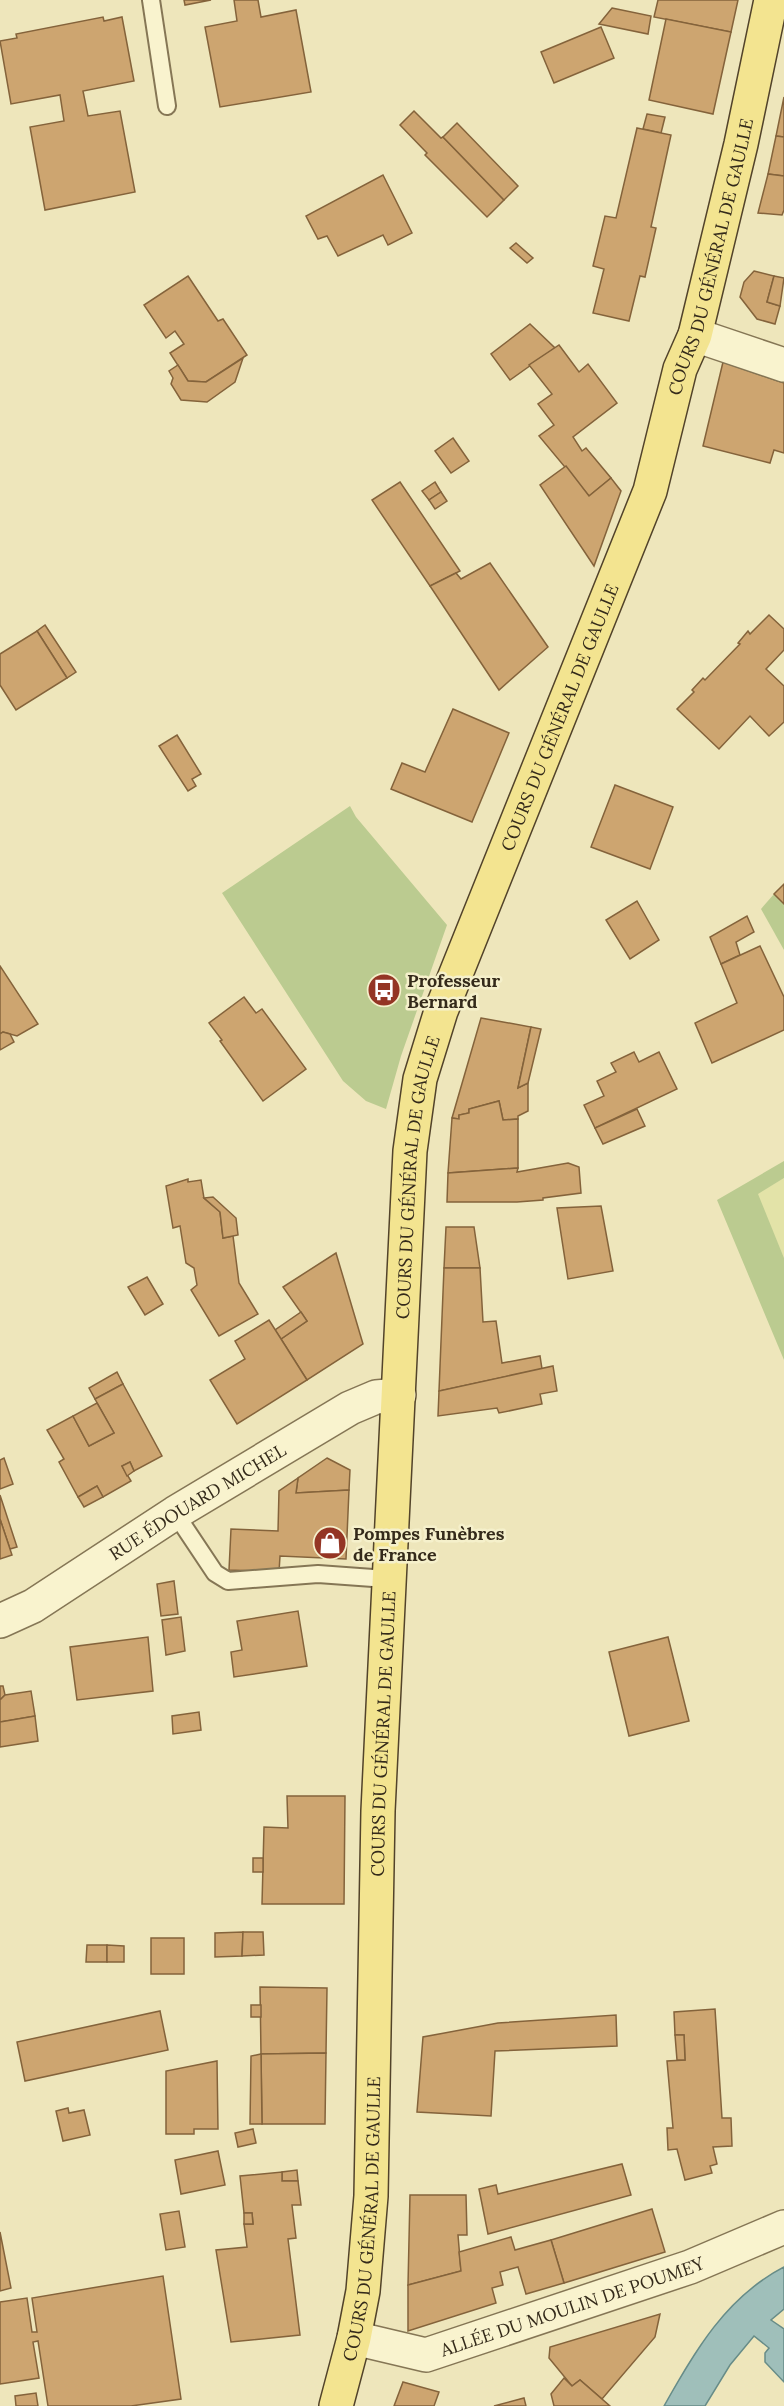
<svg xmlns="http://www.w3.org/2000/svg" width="784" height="2406" font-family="Lora,serif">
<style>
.farmland{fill:#e3e3a8}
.green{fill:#bbcb90}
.water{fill:#9fbfba;stroke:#678c88;stroke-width:1.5}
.building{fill:#cda570;stroke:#84633b;stroke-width:1.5}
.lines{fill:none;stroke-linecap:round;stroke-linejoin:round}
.lane-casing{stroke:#857655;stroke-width:20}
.street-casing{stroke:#857655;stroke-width:36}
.primary-casing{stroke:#52432a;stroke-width:36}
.lane{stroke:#f9f3ce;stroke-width:16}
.street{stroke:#f9f3ce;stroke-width:33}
.primary{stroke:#f3e490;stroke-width:33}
.labels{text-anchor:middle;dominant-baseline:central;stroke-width:5;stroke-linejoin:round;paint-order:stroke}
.street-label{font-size:18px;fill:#342a1a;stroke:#f5f0cb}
.poi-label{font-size:18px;font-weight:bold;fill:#342a1a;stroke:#f5f0cb;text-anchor:start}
</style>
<rect width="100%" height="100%" fill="#eee6bb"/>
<path class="farmland" d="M 784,1178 L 784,1258 L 757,1194 Z"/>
<g class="green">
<path d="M 350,806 L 356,817 L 447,925 L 401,1056 L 386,1109 L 366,1101 L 343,1081 L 222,893 Z"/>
<path d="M 774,894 L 784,904 L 784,950 L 761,909 Z"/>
<path d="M 784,1161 L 784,1178 L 758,1194 L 784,1258 L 784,1360 L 717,1200 Z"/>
</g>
<path class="water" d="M 784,2267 L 784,2309 L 771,2320 L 784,2329 L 784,2382 L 765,2362 L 765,2353 L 769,2348 L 754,2336 L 730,2365 L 705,2406 L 664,2406 C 695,2351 726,2297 784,2267 Z"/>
<g class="building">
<path d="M 184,0 L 211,0 L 185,5 Z"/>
<path d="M 234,0 L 258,0 L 261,17 L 296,10 L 311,92 L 220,107 L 205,27 L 237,21 Z"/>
<path d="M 658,0 L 738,0 L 731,32 L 654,17 Z"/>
<path d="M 612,8 L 651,16 L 648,34 L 599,24 Z"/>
<path d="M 103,17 L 104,21 L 122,17 L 134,81 L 83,91 L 88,116 L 120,111 L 135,192 L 45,210 L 30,127 L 64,121 L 60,95 L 11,104 L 0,41 L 17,38 L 16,34 Z"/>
<path d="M 666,19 L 731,32 L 713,114 L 649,100 Z"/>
<path d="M 601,27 L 614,58 L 554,83 L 541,52 Z"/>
<path d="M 784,97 L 784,137 L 776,136 Z"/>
<path d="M 414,111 L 441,138 L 443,137 L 504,200 L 487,217 L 425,155 L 427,153 L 400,125 Z"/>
<path d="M 647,114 L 665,117 L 661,133 L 643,129 Z"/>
<path d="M 457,123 L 518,186 L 504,200 L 443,137 Z"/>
<path d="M 637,128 L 671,135 L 651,227 L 656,228 L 645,277 L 640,276 L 629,321 L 593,313 L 604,269 L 593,266 L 605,216 L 616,218 Z"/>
<path d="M 776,136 L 784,137 L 784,176 L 768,174 Z"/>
<path d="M 768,174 L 784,176 L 784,210 L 782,215 L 758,213 Z"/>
<path d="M 383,175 L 412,233 L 388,245 L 383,235 L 338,256 L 327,236 L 318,239 L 306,216 Z"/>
<path d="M 516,243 L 533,258 L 527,263 L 510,248 Z"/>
<path d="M 754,271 L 774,276 L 767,302 L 780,306 L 775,324 L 757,319 L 740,297 L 744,282 Z"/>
<path d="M 188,276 L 218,321 L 223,319 L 247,355 L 206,382 L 188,381 L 170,353 L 184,344 L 175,331 L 166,338 L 144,305 Z"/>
<path d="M 774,276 L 784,278 L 780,306 L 767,302 Z"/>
<path d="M 530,324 L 555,348 L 510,380 L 491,354 Z"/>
<path d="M 559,345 L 579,372 L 588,364 L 617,403 L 573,437 L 582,451 L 586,448 L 611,478 L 589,496 L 539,436 L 554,425 L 538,404 L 552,394 L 529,365 Z"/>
<path d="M 243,358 L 235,382 L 207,402 L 181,400 L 171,384 L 173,378 L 169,371 L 178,365 L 188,381 L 206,382 Z"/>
<path d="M 723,362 L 784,383 L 784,453 L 774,450 L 770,463 L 703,446 Z"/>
<path d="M 453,438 L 469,461 L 451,473 L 435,451 Z"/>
<path d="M 566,466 L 589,496 L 611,478 L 621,491 L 594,566 L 540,485 Z"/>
<path d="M 400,482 L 460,571 L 430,586 L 372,500 Z"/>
<path d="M 435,482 L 441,492 L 429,500 L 422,491 Z"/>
<path d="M 441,492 L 447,501 L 435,509 L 429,500 Z"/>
<path d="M 490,563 L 548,647 L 499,690 L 430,586 L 456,573 L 461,579 Z"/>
<path d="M 769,615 L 784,629 L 784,650 L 766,669 L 784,686 L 784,722 L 769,736 L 750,716 L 719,749 L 677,709 L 694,692 L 692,690 L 703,678 L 705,680 L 740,644 L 738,643 L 748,631 L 750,634 Z"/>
<path d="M 45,625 L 76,672 L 67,678 L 37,631 Z"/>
<path d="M 37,631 L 67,678 L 16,710 L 0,685 L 0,654 Z"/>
<path d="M 453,709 L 509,733 L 472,822 L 391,789 L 402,763 L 425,772 Z"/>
<path d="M 177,735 L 201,774 L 192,779 L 196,786 L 188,791 L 159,746 Z"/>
<path d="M 615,785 L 673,807 L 650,869 L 591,847 Z"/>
<path d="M 784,884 L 784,904 L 774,894 Z"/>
<path d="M 637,901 L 659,940 L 630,959 L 606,920 Z"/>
<path d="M 747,916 L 754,932 L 736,942 L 740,955 L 721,964 L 710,937 Z"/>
<path d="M 760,946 L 784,997 L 784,1030 L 712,1063 L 695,1023 L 737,1003 L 721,964 Z"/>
<path d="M 0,966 L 38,1024 L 17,1036 L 3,1032 L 0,1034 Z"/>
<path d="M 244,997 L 256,1013 L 262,1009 L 306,1069 L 263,1101 L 220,1041 L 222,1040 L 209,1023 Z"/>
<path d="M 481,1018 L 531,1027 L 518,1088 L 528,1083 L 528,1111 L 518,1116 L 518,1119 L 503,1120 L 499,1101 L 469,1109 L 469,1113 L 459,1115 L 459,1119 L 452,1118 Z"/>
<path d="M 531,1027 L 541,1029 L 528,1083 L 518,1088 Z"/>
<path d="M 3,1032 L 10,1034 L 14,1042 L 0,1050 L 0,1034 Z"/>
<path d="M 634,1052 L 639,1062 L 659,1052 L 677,1089 L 595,1128 L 584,1105 L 604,1096 L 597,1081 L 616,1072 L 611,1063 Z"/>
<path d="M 499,1101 L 503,1120 L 518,1119 L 518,1168 L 448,1173 L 452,1118 L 459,1119 L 459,1115 L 469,1113 L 469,1109 Z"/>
<path d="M 637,1109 L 645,1126 L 603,1144 L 595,1128 Z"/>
<path d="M 568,1163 L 579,1167 L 581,1193 L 543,1198 L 543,1200 L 517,1202 L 447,1202 L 448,1173 L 518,1168 L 517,1172 Z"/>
<path d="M 188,1179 L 188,1182 L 201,1180 L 204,1198 L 220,1212 L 223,1238 L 233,1236 L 239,1283 L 258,1314 L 219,1336 L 191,1290 L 197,1285 L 194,1268 L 186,1263 L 180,1226 L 173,1228 L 166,1186 Z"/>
<path d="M 213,1197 L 236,1218 L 238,1235 L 223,1238 L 220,1212 L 204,1198 Z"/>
<path d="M 601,1206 L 613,1271 L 568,1279 L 557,1208 Z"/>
<path d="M 446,1227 L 474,1227 L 480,1268 L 444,1268 Z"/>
<path d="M 336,1253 L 363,1344 L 307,1380 L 281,1339 L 307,1321 L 283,1287 Z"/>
<path d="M 444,1268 L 480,1268 L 483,1322 L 496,1321 L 502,1363 L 540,1356 L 542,1369 L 439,1391 Z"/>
<path d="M 147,1277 L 163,1304 L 145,1315 L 128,1287 Z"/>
<path d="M 301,1312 L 307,1321 L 281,1339 L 275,1330 Z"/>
<path d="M 269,1320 L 307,1380 L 237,1424 L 210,1380 L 245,1359 L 235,1341 Z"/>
<path d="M 553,1366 L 557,1391 L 540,1394 L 542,1404 L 499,1413 L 497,1408 L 438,1416 L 439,1391 Z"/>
<path d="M 117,1372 L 123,1384 L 95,1399 L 89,1388 Z"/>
<path d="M 123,1384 L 162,1456 L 134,1471 L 130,1462 L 122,1466 L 131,1481 L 103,1497 L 97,1486 L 78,1497 L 59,1462 L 64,1459 L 47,1430 L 73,1416 L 89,1446 L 114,1433 L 95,1399 Z"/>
<path d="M 97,1403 L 114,1433 L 89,1446 L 73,1416 Z"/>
<path d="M 4,1458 L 13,1484 L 0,1489 L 0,1460 Z"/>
<path d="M 327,1458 L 350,1470 L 349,1490 L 296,1493 L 298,1478 Z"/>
<path d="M 130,1462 L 134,1471 L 127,1476 L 122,1466 Z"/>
<path d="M 298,1478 L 296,1493 L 349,1490 L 346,1559 L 280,1556 L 279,1572 L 229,1570 L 231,1529 L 278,1531 L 279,1491 Z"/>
<path d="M 97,1486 L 103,1497 L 84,1507 L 78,1497 Z"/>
<path d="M 0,1495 L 17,1547 L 10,1549 L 0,1519 Z"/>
<path d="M 0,1519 L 12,1555 L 0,1559 Z"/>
<path d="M 174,1581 L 178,1614 L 161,1616 L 157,1584 Z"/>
<path d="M 298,1611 L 307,1666 L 234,1677 L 231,1652 L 242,1650 L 237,1621 Z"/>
<path d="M 181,1617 L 185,1651 L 166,1655 L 162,1620 Z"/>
<path d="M 148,1637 L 153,1691 L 77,1700 L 70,1647 Z"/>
<path d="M 668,1637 L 689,1721 L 629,1736 L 609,1652 Z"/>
<path d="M 0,1686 L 3,1686 L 5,1695 L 0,1700 Z"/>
<path d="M 31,1691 L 35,1716 L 0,1722 L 0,1700 L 5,1695 Z"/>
<path d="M 199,1712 L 201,1730 L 173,1734 L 172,1716 Z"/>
<path d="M 35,1716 L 38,1741 L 0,1747 L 0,1722 Z"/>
<path d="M 287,1796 L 345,1796 L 344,1904 L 262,1904 L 264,1827 L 288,1828 Z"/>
<rect x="253" y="1858" width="10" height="14"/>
<path d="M 243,1932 L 242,1956 L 215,1957 L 215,1933 Z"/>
<path d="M 243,1932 L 263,1932 L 264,1955 L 242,1956 Z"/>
<rect x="151" y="1938" width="33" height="36"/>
<path d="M 87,1945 L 107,1945 L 107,1962 L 86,1962 Z"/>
<path d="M 107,1945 L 124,1946 L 124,1962 L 107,1962 Z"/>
<path d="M 260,1987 L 327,1988 L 326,2053 L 261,2054 Z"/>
<rect x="251" y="2005" width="10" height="12"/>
<path d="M 715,2009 L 722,2118 L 731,2118 L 732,2146 L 713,2147 L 717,2164 L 710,2166 L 712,2173 L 685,2180 L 677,2149 L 668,2150 L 667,2128 L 673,2128 L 667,2061 L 685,2060 L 684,2035 L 675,2035 L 674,2012 Z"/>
<path d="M 160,2011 L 168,2050 L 25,2081 L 17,2042 Z"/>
<path d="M 616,2015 L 617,2046 L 495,2051 L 491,2116 L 417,2112 L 423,2037 L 498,2023 Z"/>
<path d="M 675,2035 L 684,2035 L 685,2060 L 677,2060 Z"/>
<path d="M 326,2053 L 325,2124 L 262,2124 L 261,2054 Z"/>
<path d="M 261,2054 L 262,2124 L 250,2124 L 251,2056 Z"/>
<path d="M 217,2061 L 218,2129 L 194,2129 L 194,2134 L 166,2134 L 166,2071 Z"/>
<path d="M 68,2108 L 69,2113 L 84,2110 L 90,2135 L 63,2141 L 56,2111 Z"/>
<path d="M 253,2129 L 256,2143 L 238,2147 L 235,2133 Z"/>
<path d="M 218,2151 L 225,2185 L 181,2194 L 175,2160 Z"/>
<path d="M 622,2164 L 631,2195 L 488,2234 L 479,2189 L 496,2185 L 498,2194 Z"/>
<path d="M 297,2170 L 298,2181 L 282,2181 L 282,2172 Z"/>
<path d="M 282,2172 L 282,2181 L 298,2181 L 301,2205 L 292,2205 L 296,2238 L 288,2239 L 300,2335 L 231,2342 L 216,2250 L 247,2247 L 244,2224 L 253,2224 L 252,2213 L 244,2213 L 240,2176 Z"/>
<path d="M 410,2195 L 466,2195 L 467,2235 L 458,2235 L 461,2271 L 408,2285 Z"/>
<path d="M 652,2209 L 665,2252 L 564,2283 L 551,2240 Z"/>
<path d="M 179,2211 L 185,2247 L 166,2250 L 160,2214 Z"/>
<path d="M 244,2213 L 252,2213 L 253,2224 L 244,2224 Z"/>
<path d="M 0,2232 L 11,2288 L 0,2291 Z"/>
<path d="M 511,2237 L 515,2250 L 551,2240 L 564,2283 L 526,2294 L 518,2267 L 500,2272 L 503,2285 L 492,2288 L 496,2303 L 408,2331 L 408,2285 L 461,2271 L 459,2252 Z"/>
<path d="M 163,2276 L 181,2399 L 131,2406 L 48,2406 L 38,2341 L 33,2342 L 39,2378 L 0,2384 L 0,2302 L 27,2298 L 32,2332 L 37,2332 L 32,2298 Z"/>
<path d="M 660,2314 L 655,2337 L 602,2399 L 580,2380 L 572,2386 L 549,2358 L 550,2347 Z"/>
<path d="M 564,2378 L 572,2386 L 580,2380 L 610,2406 L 554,2406 L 551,2394 Z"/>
<path d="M 403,2382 L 439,2392 L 434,2406 L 394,2406 Z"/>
<path d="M 36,2393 L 38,2406 L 16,2406 L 15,2396 Z"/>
<path d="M 524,2398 L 526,2406 L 494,2406 Z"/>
</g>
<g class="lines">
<defs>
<g id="lane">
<path d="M 151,0 L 167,106"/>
<path d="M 175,1513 L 215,1573 L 228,1581 L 318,1574 L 373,1578 L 390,1576"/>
</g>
<g id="street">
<path d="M 695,335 L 784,365"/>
<path id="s1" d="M 0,1621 L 33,1606 L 175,1513 L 350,1408 L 376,1397 L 399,1395"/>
<path id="s2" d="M 354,2338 L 426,2355 L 690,2267 L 784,2227"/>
</g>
<g id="primary">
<path id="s3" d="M 336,2406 L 354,2338 L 363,2291 L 371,2196 L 378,1811 L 410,1151 L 420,1079 L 441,1011 L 650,491 L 680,369 L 695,335 L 741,144 L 771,0"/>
</g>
</defs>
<use href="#lane" class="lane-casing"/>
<use href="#street" class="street-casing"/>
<use href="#primary" class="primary-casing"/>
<use href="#lane" class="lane"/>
<use href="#street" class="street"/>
<use href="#primary" class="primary"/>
</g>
<defs>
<symbol id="bus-disc" viewBox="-11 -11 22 22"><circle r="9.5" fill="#943524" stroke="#f5f0cb"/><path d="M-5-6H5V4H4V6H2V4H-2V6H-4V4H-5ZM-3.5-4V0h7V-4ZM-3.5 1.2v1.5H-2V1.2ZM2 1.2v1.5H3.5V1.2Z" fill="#fff"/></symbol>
<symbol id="shop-disc" viewBox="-11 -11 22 22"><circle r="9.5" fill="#943524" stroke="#f5f0cb"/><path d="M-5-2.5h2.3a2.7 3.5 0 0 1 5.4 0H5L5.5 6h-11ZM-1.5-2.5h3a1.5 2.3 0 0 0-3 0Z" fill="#fff"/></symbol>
</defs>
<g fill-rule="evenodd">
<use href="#bus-disc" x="365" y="971" width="38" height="38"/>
<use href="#shop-disc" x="311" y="1524" width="38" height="38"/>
</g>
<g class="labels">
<g class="street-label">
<text stroke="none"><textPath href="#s3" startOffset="2206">COURS DU GÉNÉRAL DE GAULLE</textPath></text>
<text stroke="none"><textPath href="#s3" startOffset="1720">COURS DU GÉNÉRAL DE GAULLE</textPath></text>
<text stroke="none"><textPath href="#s3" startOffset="1234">COURS DU GÉNÉRAL DE GAULLE</textPath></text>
<text stroke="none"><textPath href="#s1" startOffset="231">RUE ÉDOUARD MICHEL</textPath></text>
<text stroke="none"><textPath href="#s3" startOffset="676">COURS DU GÉNÉRAL DE GAULLE</textPath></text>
<text stroke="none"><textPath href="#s3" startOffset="190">COURS DU GÉNÉRAL DE GAULLE</textPath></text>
<text stroke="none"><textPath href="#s2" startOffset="228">ALLÉE DU MOULIN DE POUMEY</textPath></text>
</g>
<g class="poi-label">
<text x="407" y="980">Professeur<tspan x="407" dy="21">Bernard</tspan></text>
<text x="353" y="1533">Pompes Funèbres<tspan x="353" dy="21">de France</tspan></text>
</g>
</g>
</svg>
